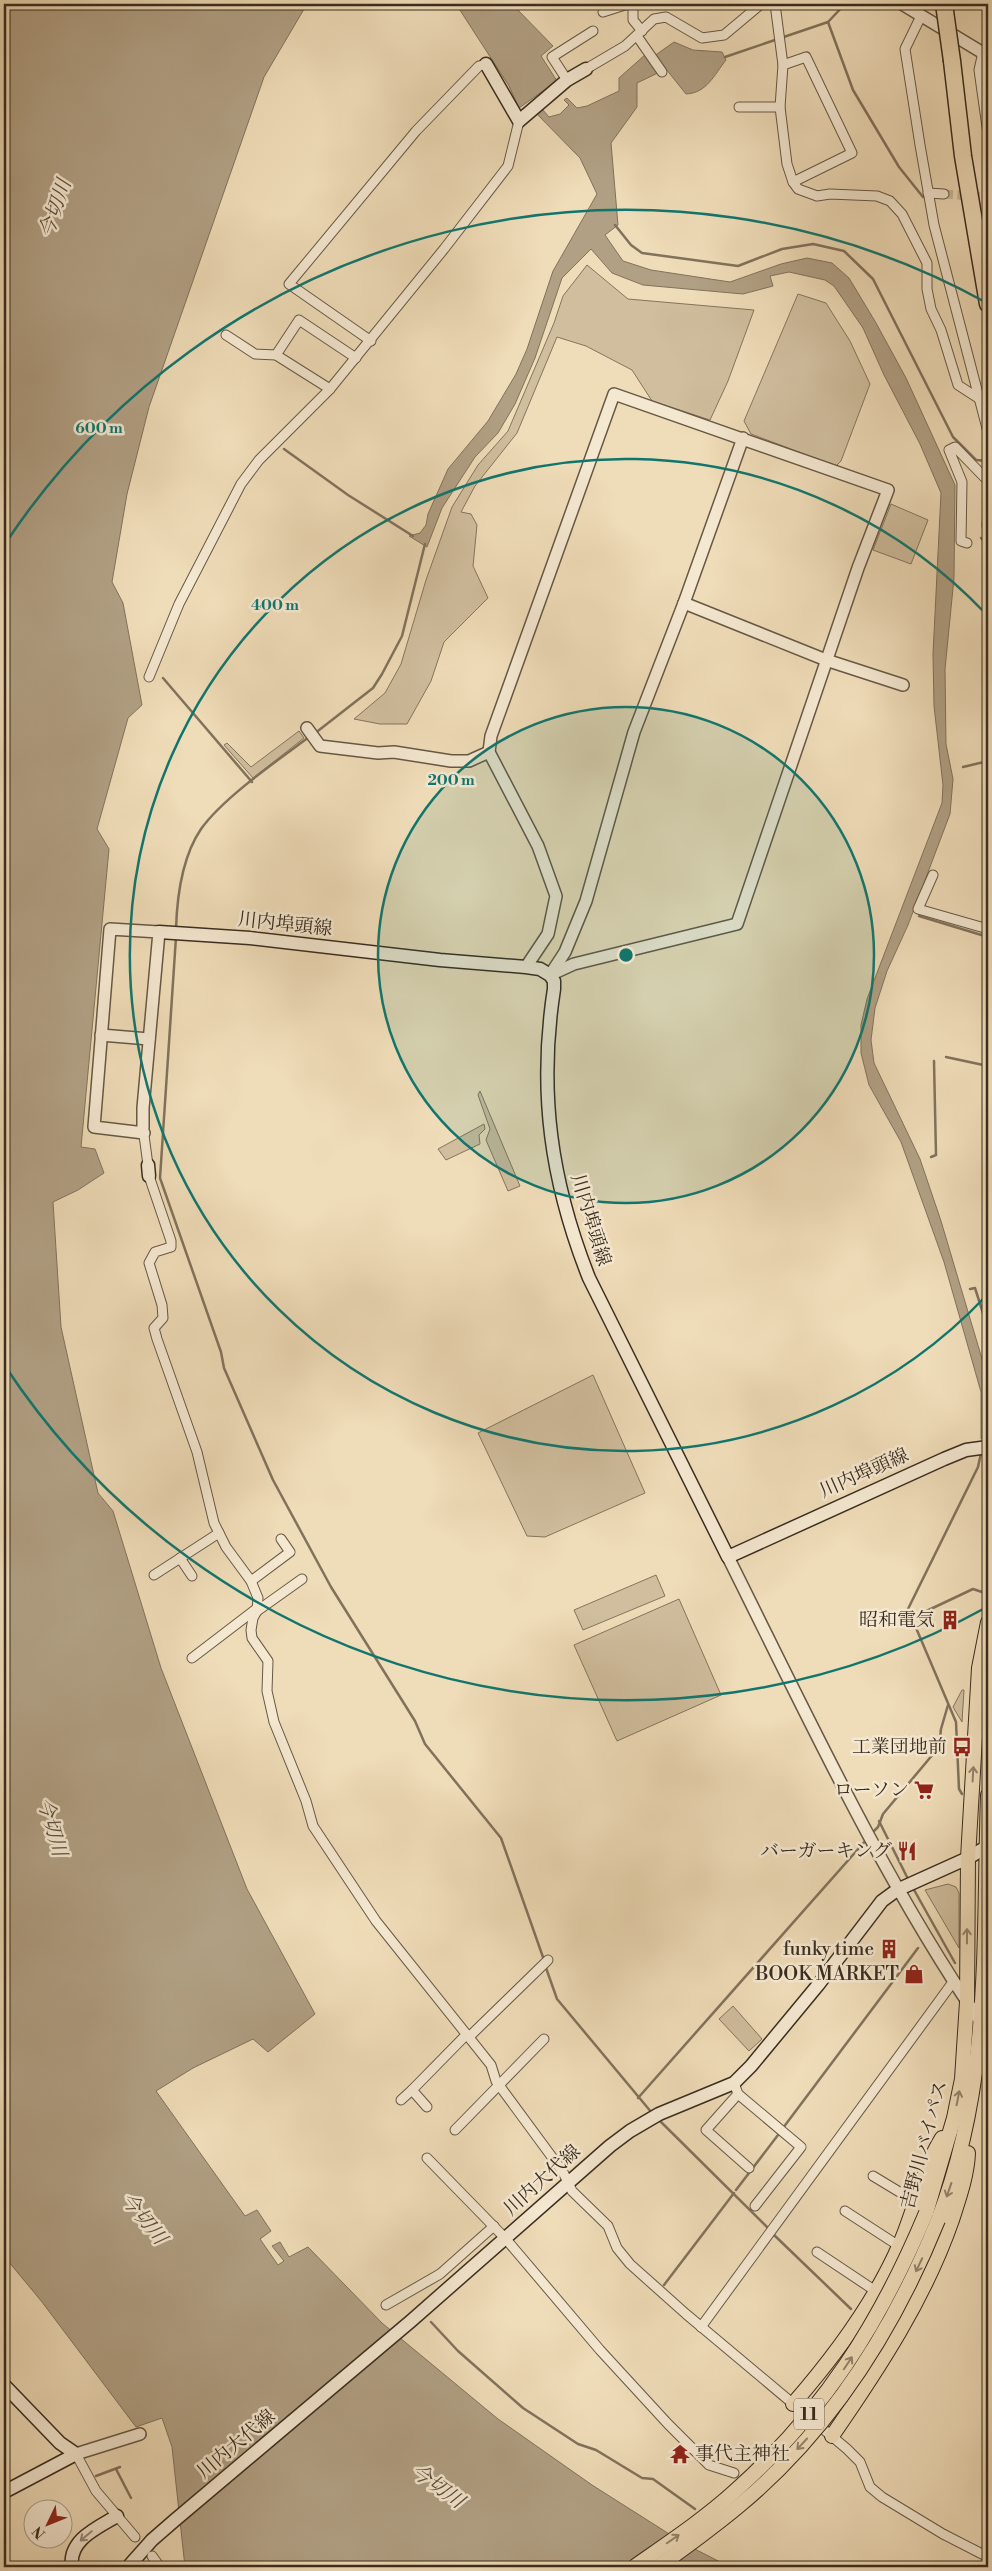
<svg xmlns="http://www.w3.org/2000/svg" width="992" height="2571" font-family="'Libre Bodoni','Noto Serif JP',serif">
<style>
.green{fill:#d0be9e;stroke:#84755e}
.water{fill:#b1a084;stroke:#81725c}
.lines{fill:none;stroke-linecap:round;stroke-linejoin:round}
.stream{stroke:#81725c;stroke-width:2.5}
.minor-tunnel{stroke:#cbb999;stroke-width:9;stroke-dasharray:9 4.5;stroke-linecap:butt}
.minor-casing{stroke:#665845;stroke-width:11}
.tertiary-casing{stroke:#665845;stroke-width:14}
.secondary-casing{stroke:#392c1f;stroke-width:15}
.trunk-casing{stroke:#392c1f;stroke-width:16}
.motorway-casing{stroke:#392c1f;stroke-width:19}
.minor{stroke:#f5e8d1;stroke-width:9}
.tertiary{stroke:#f5e8d1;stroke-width:11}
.secondary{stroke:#f5e8d1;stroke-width:12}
.trunk{stroke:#efdcb8;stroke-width:14}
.motorway{stroke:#efdcb8;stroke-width:16}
.trunk-bridge-casing{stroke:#392c1f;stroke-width:16;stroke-linecap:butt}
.motorway-bridge-casing{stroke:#392c1f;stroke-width:19;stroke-linecap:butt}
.trunk-bridge{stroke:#efdcb8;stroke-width:14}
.motorway-bridge{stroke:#efdcb8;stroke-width:16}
.oneway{stroke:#94846c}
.oneway2{stroke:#978a78}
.ring{fill:none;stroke:#0f766e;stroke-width:2.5}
.labels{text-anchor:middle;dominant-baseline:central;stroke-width:5;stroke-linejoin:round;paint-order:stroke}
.shield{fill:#f5e8d1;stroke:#716454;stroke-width:1}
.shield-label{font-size:18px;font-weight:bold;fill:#392c1f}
.street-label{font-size:19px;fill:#392c1f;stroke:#f5e8d1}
.poi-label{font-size:19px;fill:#392c1f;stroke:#f5e8d1;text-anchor:end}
.water-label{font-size:20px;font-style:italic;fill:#5d4f3d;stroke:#f5e8d1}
.centre{fill:#0f766e;stroke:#f5e8d1;stroke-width:2.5}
.ring-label{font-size:15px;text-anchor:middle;font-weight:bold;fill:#0f766e;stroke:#f5e8d1;stroke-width:5;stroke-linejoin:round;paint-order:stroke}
</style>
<rect width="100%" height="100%" fill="#efdcb8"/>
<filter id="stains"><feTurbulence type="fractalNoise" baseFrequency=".004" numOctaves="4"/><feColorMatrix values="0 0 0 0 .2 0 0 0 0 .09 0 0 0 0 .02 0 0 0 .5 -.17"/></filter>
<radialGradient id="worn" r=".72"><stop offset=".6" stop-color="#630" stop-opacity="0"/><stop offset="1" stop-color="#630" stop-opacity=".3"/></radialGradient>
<g class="green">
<path d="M 587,265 L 628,299 L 754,310 L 728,381 L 710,420 L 652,401 L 632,370 L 586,346 L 557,337 L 517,433 L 475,486 L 461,512 L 471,514 L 477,525 L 473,566 L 488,598 L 444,642 L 431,681 L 407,724 L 380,724 L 354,719 L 385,693 L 401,664 L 426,580 L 452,507 L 478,465 L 508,431 L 554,323 L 563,296 Z"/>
<path d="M 798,294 L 826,303 L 850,341 L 870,384 L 841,461 L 836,466 L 751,434 L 744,421 Z"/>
<path d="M 891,504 L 928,520 L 911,564 L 873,550 Z"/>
<path d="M 299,731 L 304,738 L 253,778 L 224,745 L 227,743 L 251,767 Z"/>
<path d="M 480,1091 L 520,1186 L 508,1191 L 486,1140 L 490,1129 L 478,1095 Z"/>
<path d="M 484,1124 L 485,1129 L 479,1135 L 480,1144 L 446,1160 L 438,1149 Z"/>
<path d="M 593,1375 L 645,1493 L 545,1537 L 527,1536 L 478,1433 Z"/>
<path d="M 656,1575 L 665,1596 L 583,1630 L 574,1610 Z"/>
<path d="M 679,1599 L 721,1695 L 617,1741 L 574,1645 Z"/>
<path d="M 962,1690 L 964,1690 L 962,1722 L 953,1707 Z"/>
<path d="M 948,1884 L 956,1887 L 959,1893 L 959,1948 L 925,1890 Z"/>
<path d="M 733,2006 L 762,2039 L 749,2051 L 719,2019 Z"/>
</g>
<g class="water">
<path d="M 4,4 L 307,4 L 264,77 L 149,407 L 127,494 L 112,582 L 123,603 L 142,705 L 128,718 L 97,829 L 109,849 L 81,1147 L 95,1149 L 104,1173 L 78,1190 L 53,1202 L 61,1327 L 98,1493 L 113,1511 L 161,1668 L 247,1889 L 315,2014 L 268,2052 L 253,2039 L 193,2068 L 156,2091 L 245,2216 L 257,2210 L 271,2231 L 260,2239 L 278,2265 L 284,2261 L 272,2246 L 280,2242 L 289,2257 L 308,2247 L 382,2323 L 498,2419 L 592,2485 L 685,2544 L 730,2567 L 185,2567 L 172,2447 L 162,2418 L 136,2427 L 42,2302 L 4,2256 Z"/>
<path d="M 456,4 L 512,4 L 553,46 L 541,56 L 557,81 L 519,108 L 509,86 Z"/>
<path d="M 674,42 L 693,50 L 722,52 L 726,60 C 714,75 707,93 686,94 L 666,69 L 637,83 L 637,107 L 611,143 L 618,225 L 605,235 L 623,261 L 651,270 L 730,282 L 781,264 L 807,258 L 832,263 L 849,278 L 876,323 L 906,378 L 955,485 L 954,578 L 945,669 L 946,744 L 953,779 L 950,814 L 908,925 L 887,971 L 875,1008 L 871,1040 L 874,1063 L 920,1159 L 941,1221 L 988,1379 L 988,1439 L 981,1439 L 981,1392 L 944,1262 L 901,1142 L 869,1085 L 861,1053 L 861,1025 L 867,999 L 942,803 L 943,785 L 934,706 L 933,654 L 941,493 L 920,444 L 884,375 L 863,328 L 834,286 L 825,280 L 789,272 L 770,276 L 773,286 L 743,294 L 643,285 L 612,273 L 591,249 L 562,278 L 535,358 L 515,404 L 498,433 L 475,457 L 442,508 L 427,547 L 409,536 L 420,533 L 426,525 L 428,514 L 448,469 L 488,421 L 516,374 L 527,349 L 553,271 L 597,194 L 580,158 L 535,112 L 542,109 L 549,117 L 560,114 L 569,105 L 564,100 L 567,98 L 577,108 L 587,106 L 619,91 L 619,78 L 646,54 L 650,59 Z"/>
</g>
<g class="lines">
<g class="stream">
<path d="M 828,22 L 853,90 L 899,167 L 923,197"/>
<path d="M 725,57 L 828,22 L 845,4"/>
<path d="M 615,225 L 631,245 L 642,253 L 738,266 L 782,249 L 813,244 L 844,251 L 873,279 L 953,437 L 976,460 L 988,461"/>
<path d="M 284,449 L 348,495 L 413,536"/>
<path d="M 981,538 L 988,546"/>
<path d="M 163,678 L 252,782"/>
<path d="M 314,734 L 373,688 L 382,674 L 402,636 L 425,544"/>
<path d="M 963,767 L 988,761"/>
<path d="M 919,916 L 988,937"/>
<path d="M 176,929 C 177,896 182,857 201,829 C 223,798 278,760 309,737"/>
<path d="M 176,937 L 160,1178 L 221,1352 L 224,1368 L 273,1480 L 331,1587 L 415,1721 L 425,1744 L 501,1838 L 544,1960"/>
<path d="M 946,1057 L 988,1066"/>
<path d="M 931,1157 L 936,1155 L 934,1061"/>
<path d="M 970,1289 L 975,1288 L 988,1329"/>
<path d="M 918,1615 L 973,1589 L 982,1592"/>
<path d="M 962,1794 L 959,1789 L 956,1722 L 908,1609 L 978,1467 L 981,1453"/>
<path d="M 879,1821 L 909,1881"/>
<path d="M 872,1833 L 878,1827 L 883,1814 L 939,1747 L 941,1729 L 948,1705"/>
<path d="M 913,1888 L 955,1963"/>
<path d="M 545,1965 L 557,1999 L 652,2113"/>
<path d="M 638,2098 L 867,1839"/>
<path d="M 658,2119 L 769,2229"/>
<path d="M 783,2128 L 918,1948"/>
<path d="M 736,2190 L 778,2135"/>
<path d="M 773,2234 L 851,2309"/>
<path d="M 664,2285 L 734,2193"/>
<path d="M 431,2322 L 458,2351 L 523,2408 L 578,2444 L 596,2450 L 642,2478 L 653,2479 L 695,2509"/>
<path d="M 116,2469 L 131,2498"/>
<path d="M 96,2476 L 120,2467"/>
</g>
<path class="minor-tunnel" d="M 944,194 L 988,197"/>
<defs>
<g id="minor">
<path d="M 633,4 L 633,20 L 642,31"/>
<path d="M 775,4 L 783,65 L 780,107 L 787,164 L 793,182 L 798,189 L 817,196 L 830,194 L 877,196 L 890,201 L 902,214 L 927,263 L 927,289 L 931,309 L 941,330 L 958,385 L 978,398 L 988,397"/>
<path d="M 603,12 L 628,4"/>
<path d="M 921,16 L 905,49 L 920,145 L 934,225 L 988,432"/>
<path d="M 637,36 L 662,72"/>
<path d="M 983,52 L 979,70 L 988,134"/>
<path d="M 783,65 L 806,57 L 852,153 L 793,182"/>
<path d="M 586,69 L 625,46 L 654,19 L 666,17 L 702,38 L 724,35 L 761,4"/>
<path d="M 567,80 L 552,57 L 593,31"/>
<path d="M 739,107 L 780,107"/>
<path d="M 928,193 L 944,194"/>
<path d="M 226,335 L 255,354 L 276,355 L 330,389"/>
<path d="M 371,341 L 289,284 L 416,131 L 479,66 L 486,64"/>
<path d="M 276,355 L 299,320 L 356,358"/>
<path d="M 987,526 L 988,509"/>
<path d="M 967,543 L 961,541 L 962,482 L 949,450 L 955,447 L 988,481"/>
<path d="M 149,677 L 179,604 L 241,484 L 259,460 L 330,389 L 444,249 L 508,166 L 519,121"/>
<path d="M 933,875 L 918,909 L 988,929"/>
<path d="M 143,1128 L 148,1165"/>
<path d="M 149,1176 L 171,1241 L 171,1247 L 155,1252 L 149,1263 L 162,1305 L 163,1318 L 154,1328 L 157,1339 L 197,1452 L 214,1523 L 226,1547 L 251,1581 L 258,1598 L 257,1611 L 253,1618 L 251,1630 L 252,1638 L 268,1661 L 267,1691 L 274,1722 L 306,1801 L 313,1826 L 376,1921 L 491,2065 L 496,2081 L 563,2172 L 572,2191 L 608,2226 L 617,2248 L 630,2264 L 686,2314 L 847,2449 L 860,2462 L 870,2487 L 882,2497 L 943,2534 L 988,2557"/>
<path d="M 180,1558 L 192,1576"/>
<path d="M 154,1575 L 219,1533"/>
<path d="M 251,1581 L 290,1552 L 281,1539"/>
<path d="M 257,1611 L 302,1579"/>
<path d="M 192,1658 L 256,1609"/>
<path d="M 469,2037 L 548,1960"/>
<path d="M 976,2073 L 988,2064"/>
<path d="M 734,2083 L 738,2094 L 801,2147 L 755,2206"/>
<path d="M 738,2094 L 706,2130 L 749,2168"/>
<path d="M 401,2100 L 412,2090"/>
<path d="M 427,2107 L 412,2090 L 466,2035"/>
<path d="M 455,2130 L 544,2039"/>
<path d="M 427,2158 L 505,2238 L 600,2350 L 668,2424 L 709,2465 L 734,2473"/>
<path d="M 873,2176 L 916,2202"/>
<path d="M 845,2211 L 899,2246"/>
<path d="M 817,2252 L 874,2290"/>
<path d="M 386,2305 L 440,2274 L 494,2226"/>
<path d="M 701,2327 L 953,1982"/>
<path d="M 76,2454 L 96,2491 L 135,2537"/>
<path d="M 152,2556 L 160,2567"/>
</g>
<g id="tertiary">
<path d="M 902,4 L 988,56"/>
<path d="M 684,603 L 826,660 L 903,685"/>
<path d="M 307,728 L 320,746 L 378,753 L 394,752 L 451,761 L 469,761 L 489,752"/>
<path d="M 526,967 L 548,934 L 556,896 L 538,846 L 489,752 L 491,736 L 614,394 L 888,490 L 858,568 L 737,924 L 574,964 L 550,975"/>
<path d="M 550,975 L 565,952 L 586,901 L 634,732 L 684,603 L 743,438"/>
<path d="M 101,1035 L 149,1039"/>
<path d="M 143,1128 L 143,1108 L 159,932 L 110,929 L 94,1127 L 144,1133"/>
<path d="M 728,1557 C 807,1715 882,1878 982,2024"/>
<path d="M 76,2454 L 140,2434"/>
</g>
<g id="secondary">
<path d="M 486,64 L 519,121 L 567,80 L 586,69"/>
<path d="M 159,932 L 250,938 L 440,960 L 526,967 L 540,969 L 550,975 L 554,981 L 554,989 C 538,1092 551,1182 589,1278 L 728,1557 L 944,1459 L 966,1450 L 988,1447"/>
<path d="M 148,1165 L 149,1176"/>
<path d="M 4,2385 L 60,2443 L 76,2454 L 4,2492"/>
<path d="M 72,2567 C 68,2540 97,2528 117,2516"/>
<path d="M 128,2567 L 152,2540 L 175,2520 L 411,2321 L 610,2146 L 630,2131 L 659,2114 L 734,2083 L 751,2066 L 818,1985 L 882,1901 L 897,1890 L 968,1858 L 988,1846"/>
</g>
<g id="trunk">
<path d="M 926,2213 L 954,2118 L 962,2079 L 967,2002 L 968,1858 L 979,1668 L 988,1622"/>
<path d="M 938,2220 C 992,2082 983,1941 988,1795"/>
<path d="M 793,2404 C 834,2357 875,2302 900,2244 C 915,2210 923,2168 942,2138"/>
<path d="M 832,2436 C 879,2368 925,2298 952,2220 C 959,2198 967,2176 968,2153"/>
</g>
<path id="motorway" d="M 952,61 L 963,156 L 988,304"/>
</defs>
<use href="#minor" class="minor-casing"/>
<use href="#tertiary" class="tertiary-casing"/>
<use href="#secondary" class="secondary-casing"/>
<use href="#trunk" class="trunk-casing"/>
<use href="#motorway" class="motorway-casing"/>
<use href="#minor" class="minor"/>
<use href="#tertiary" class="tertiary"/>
<use href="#secondary" class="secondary"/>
<use href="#trunk" class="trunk"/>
<use href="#motorway" class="motorway"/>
<defs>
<g id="trunk-bridge">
<path d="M 634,2567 C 668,2543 703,2520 734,2492 C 824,2412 880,2323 926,2213"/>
<path d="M 658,2567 C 686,2547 714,2527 740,2505 C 831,2429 894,2329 938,2220"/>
</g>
<path id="motorway-bridge" d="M 944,4 L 952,61"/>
</defs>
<use href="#trunk-bridge" class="trunk-bridge-casing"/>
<use href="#motorway-bridge" class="motorway-bridge-casing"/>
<use href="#trunk-bridge" class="trunk-bridge"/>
<use href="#motorway-bridge" class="motorway-bridge"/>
</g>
<defs><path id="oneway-shaft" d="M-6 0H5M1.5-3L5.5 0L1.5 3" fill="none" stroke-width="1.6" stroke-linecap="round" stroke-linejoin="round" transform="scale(1.25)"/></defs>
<g class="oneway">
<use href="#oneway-shaft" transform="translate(973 1774) rotate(-87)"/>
<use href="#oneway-shaft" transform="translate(967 1936) rotate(-90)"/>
<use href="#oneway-shaft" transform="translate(958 2098) rotate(-79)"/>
<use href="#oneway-shaft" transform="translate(949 2190) rotate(109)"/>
<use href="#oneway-shaft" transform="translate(919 2265) rotate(115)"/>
<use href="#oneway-shaft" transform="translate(848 2363) rotate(-56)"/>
<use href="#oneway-shaft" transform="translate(802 2444) rotate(133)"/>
<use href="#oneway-shaft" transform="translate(673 2539) rotate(-35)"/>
</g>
<use class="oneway2" href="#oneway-shaft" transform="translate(86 2536) rotate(140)"/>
<circle cx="626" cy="955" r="248" fill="#0f766e" fill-opacity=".12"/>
<g class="ring">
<circle cx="626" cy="955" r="248"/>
<path d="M986 1296A496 496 0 1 1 986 614"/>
<path d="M987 1607A745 745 0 0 1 5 1366M5 544A745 745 0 0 1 987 303"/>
</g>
<defs>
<symbol id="building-bare" viewBox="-9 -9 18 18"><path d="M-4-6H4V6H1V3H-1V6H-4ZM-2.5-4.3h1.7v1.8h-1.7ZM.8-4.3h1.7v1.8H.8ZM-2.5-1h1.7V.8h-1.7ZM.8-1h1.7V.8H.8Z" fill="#8f2418" stroke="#f5e8d1" stroke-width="2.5" paint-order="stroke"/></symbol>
<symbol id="bus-bare" viewBox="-9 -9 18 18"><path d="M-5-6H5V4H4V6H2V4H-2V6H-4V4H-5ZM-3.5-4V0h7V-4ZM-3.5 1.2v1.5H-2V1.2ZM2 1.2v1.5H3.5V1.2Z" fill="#8f2418" stroke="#f5e8d1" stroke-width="2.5" paint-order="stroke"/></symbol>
<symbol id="supermarket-bare" viewBox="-9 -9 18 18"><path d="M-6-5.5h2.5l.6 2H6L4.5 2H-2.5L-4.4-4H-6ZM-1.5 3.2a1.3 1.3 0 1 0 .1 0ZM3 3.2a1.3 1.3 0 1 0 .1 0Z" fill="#8f2418" stroke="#f5e8d1" stroke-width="2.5" paint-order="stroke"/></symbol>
<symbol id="restaurant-bare" viewBox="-9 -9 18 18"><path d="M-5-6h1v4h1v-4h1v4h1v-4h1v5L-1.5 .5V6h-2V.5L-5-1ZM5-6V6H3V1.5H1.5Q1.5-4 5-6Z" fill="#8f2418" stroke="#f5e8d1" stroke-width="2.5" paint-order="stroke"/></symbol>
<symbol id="shop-bare" viewBox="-9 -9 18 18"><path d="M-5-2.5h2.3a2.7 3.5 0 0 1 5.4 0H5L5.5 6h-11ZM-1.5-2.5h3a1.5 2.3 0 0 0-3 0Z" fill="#8f2418" stroke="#f5e8d1" stroke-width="2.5" paint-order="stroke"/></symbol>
<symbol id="temple-bare" viewBox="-9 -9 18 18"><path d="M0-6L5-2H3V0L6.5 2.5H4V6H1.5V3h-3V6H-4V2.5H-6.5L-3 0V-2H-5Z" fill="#8f2418" stroke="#f5e8d1" stroke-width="2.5" paint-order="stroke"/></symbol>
</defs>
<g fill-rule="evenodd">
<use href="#building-bare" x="936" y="1606" width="28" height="28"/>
<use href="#bus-bare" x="948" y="1733" width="28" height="28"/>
<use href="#supermarket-bare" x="910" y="1776" width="28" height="28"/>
<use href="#restaurant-bare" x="893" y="1837" width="28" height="28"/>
<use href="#building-bare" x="875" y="1935" width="28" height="28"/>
<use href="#shop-bare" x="900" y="1960" width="28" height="28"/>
<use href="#temple-bare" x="666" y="2440" width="28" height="28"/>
</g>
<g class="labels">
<rect class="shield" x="794" y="2398.5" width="30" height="31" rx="4"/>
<g class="shield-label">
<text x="809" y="2414">11</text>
</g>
<g class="street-label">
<text transform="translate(285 924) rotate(6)">川内埠頭線</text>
<text transform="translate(591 1220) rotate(73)">川内埠頭線</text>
<text transform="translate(864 1473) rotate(-24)">川内埠頭線</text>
<text transform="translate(924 2145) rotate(-75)">吉野川バイパス</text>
<text transform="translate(542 2180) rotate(-42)">川内大代線</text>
<text transform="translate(236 2444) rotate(-40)">川内大代線</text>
</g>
<g class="poi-label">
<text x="935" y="1620">昭和電気</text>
<text x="947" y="1747">工業団地前</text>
<text x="909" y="1790">ローソン</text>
<text x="892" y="1851">バーガーキング</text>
<text x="874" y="1949">funky time</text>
<text x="899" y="1974">BOOK MARKET</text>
<text x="695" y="2454" text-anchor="start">事代主神社</text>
</g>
<g class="water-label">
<text transform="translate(56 209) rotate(-71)">今切川</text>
<text transform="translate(51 1827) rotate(74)">今切川</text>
<text transform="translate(143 2219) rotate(51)">今切川</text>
<text transform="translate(437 2487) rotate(36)">今切川</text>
</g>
</g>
<circle cx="626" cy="955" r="8" class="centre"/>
<g class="ring-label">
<text x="99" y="433">600 m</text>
<text x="275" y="610">400 m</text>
<text x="451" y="785">200 m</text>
</g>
<rect width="992" height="2571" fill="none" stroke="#efdcb8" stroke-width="20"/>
<rect x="5" y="5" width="982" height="2561" fill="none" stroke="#392c1f" stroke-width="2.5"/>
<rect x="10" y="10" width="972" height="2551" fill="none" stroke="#392c1f"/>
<g transform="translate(48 2524) rotate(227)"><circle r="24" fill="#f5e8d1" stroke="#aa9d8a"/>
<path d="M0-4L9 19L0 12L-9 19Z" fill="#8f2418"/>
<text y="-8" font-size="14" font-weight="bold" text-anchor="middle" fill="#392c1f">N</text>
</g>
<rect width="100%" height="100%" filter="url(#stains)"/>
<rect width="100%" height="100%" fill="url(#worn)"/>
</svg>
